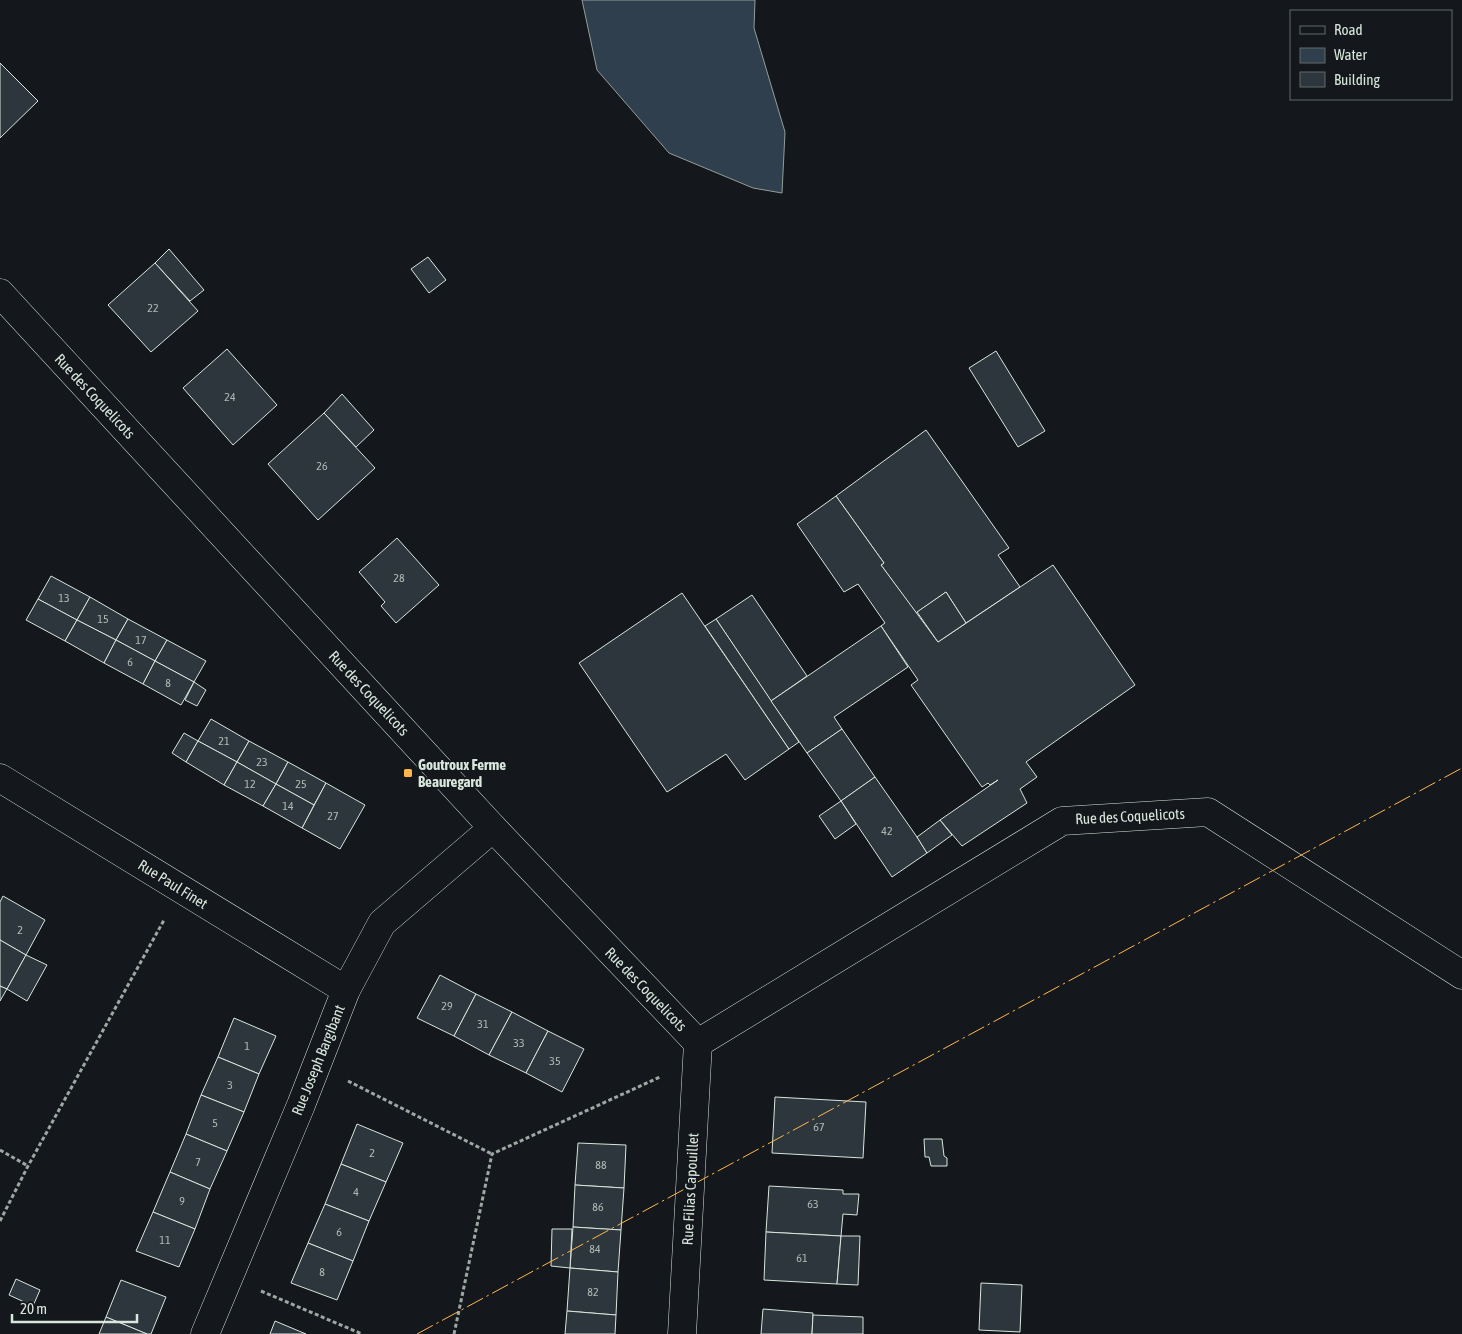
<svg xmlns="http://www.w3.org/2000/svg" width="1462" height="1334" font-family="'Asap Condensed',sans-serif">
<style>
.water{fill:#2f3f4d;stroke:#939e99}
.building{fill:#2c363c;stroke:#d8e6dc}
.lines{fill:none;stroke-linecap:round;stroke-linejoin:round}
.minor-casing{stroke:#d8e6dc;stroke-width:29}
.path{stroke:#9da8a2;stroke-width:3;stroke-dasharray:4 2.5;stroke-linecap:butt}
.minor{stroke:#14181c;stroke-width:28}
.power{stroke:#ffb74d;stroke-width:1;stroke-dasharray:18 4 2.5 4;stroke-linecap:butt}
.poi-dot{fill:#ffb74d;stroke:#14181c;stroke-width:2}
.labels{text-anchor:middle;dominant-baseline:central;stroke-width:4;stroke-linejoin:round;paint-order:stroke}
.number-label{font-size:12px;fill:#adbab4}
.street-label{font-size:15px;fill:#d8e6dc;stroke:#14181c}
.poi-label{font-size:15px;font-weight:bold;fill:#d8e6dc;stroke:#14181c;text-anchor:start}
</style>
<rect width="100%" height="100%" fill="#14181c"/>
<path class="water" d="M 582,0 L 755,0 L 754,28 L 785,132 L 782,193 L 753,188 L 669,153 L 597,70 Z"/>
<g class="building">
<path d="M 0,63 L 38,101 L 0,138 Z"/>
<path d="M 169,249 L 204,290 L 190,301 L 155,263 Z"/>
<path d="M 428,257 L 446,280 L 429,293 L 411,269 Z"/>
<path d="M 155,263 L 198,311 L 151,352 L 108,305 Z"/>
<path d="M 227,349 L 277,405 L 233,445 L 183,388 Z"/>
<path d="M 996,351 L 1045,431 L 1018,447 L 969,368 Z"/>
<path d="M 342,394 L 374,430 L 356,447 L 324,413 Z"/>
<path d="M 324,413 L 375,468 L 318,520 L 268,464 Z"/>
<path d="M 926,430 L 1009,548 L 998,555 L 1020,587 L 966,623 L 946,592 L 916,613 L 881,565 L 884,563 L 836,496 Z"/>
<path d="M 836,496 L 884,563 L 881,565 L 938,642 L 1053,565 L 1135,685 L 1026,762 L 1037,777 L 1020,789 L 1027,803 L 962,846 L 940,820 L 998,780 L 990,785 L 988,783 L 982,787 L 911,685 L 918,680 L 881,626 L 885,623 L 858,584 L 844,592 L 797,524 Z"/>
<path d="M 397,538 L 439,585 L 396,623 L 381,606 L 385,602 L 359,572 Z"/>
<path d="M 51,576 L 90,597 L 77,620 L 38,599 Z"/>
<path d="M 946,592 L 966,623 L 938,642 L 917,612 Z"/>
<path d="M 682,593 L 789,749 L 745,780 L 726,754 L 667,792 L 579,663 Z"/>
<path d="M 752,595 L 807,676 L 771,701 L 716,619 Z"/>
<path d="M 90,597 L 128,619 L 116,640 L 77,620 Z"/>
<path d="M 38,599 L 77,620 L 65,641 L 26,620 Z"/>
<path d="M 128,619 L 167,640 L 155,661 L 116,640 Z"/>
<path d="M 716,619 L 799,742 L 789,749 L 705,626 Z"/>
<path d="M 77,620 L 116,640 L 104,663 L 65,641 Z"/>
<path d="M 881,626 L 908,667 L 834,717 L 842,729 L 807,753 L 771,701 Z"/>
<path d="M 116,640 L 155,661 L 143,684 L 104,663 Z"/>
<path d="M 167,640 L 206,661 L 194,682 L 155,661 Z"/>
<path d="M 155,661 L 194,682 L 181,705 L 143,684 Z"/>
<path d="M 194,682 L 206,690 L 197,706 L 185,700 Z"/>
<path d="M 211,719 L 249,741 L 237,762 L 198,741 Z"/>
<path d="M 842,729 L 875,777 L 841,801 L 807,753 Z"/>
<path d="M 184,733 L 198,741 L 186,762 L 172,753 Z"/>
<path d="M 198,741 L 237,762 L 224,785 L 186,762 Z"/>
<path d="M 249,741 L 288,762 L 276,784 L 237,762 Z"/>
<path d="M 237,762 L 276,784 L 263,806 L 224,785 Z"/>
<path d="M 288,762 L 326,783 L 314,805 L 276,784 Z"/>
<path d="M 875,777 L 917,837 L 927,853 L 892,877 L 841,801 Z"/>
<path d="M 326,783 L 365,805 L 340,849 L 302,828 Z"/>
<path d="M 276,784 L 314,805 L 302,828 L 263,806 Z"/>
<path d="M 841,801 L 856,824 L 835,839 L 819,816 Z"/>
<path d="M 940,820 L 952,835 L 927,853 L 917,837 Z"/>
<path d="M 3,896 L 45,920 L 26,955 L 0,940 L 0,902 Z"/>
<path d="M 0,940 L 26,955 L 7,989 L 0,986 Z"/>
<path d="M 26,955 L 47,965 L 27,1001 L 7,989 Z"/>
<path d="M 440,975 L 476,994 L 454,1036 L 417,1018 Z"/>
<path d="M 0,986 L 7,989 L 0,1001 Z"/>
<path d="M 476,994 L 512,1012 L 489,1055 L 454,1036 Z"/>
<path d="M 512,1012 L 548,1031 L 526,1073 L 489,1055 Z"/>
<path d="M 234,1018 L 276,1036 L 259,1074 L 218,1057 Z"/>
<path d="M 548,1031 L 584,1049 L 562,1092 L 526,1073 Z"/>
<path d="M 218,1057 L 259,1074 L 244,1112 L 201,1095 Z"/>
<path d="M 201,1095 L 244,1112 L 227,1151 L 186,1134 Z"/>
<path d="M 775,1097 L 866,1102 L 863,1158 L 772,1153 Z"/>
<path d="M 357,1124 L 403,1143 L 386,1182 L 341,1164 Z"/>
<path d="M 186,1134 L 227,1151 L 210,1189 L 170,1172 Z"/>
<path d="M 924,1139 L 942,1139 L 944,1156 L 947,1158 L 947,1166 L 931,1166 L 929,1157 L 925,1157 Z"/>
<path d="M 578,1143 L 626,1145 L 624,1188 L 575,1185 Z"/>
<path d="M 341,1164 L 386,1182 L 369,1221 L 325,1204 Z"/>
<path d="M 170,1172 L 210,1189 L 195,1229 L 153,1212 Z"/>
<path d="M 575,1185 L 624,1188 L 621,1230 L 573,1227 Z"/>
<path d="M 769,1186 L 843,1190 L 843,1194 L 859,1194 L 857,1215 L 843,1214 L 841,1236 L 766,1232 Z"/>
<path d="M 325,1204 L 369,1221 L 353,1261 L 308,1243 Z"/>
<path d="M 153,1212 L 195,1229 L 179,1267 L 136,1251 Z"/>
<path d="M 573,1227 L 621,1230 L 618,1272 L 570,1268 Z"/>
<path d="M 552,1229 L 572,1229 L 570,1268 L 551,1266 Z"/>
<path d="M 766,1232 L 841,1236 L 837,1284 L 764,1280 Z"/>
<path d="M 841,1236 L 860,1236 L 858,1285 L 837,1284 Z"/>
<path d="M 308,1243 L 353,1261 L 337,1300 L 291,1283 Z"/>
<path d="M 570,1268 L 618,1272 L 616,1315 L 567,1311 Z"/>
<path d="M 16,1279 L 40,1290 L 33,1306 L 9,1295 Z"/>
<path d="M 121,1280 L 166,1297 L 151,1334 L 147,1334 L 106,1317 Z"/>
<path d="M 981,1283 L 1022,1285 L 1020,1332 L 979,1330 Z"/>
<path d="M 763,1309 L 813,1313 L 812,1334 L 761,1334 Z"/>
<path d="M 567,1311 L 616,1315 L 615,1334 L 565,1334 Z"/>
<path d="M 813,1315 L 863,1317 L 863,1334 L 812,1334 Z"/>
<path d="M 106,1317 L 147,1334 L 99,1334 Z"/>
<path d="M 275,1321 L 306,1334 L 270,1334 Z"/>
</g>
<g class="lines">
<defs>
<g id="minor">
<path d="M 0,293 L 493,828 L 698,1043"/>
<path d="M 0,778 L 346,990"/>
<path d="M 698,1043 L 1062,821 L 1208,812 L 1462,975"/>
<path d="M 205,1334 L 301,1105 L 346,990 L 382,923 L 493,828"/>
<path d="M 682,1334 L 698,1043"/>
</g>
</defs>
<use href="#minor" class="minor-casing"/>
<g class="path">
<path d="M 348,1081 L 492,1154"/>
<path d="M 0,1150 L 28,1166"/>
<path d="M 0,1221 L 28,1166 L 164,920"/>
<path d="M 261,1291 L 362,1334"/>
<path d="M 454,1334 L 492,1154 L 660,1077"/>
</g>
<use href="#minor" class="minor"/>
<path class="power" d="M 417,1334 L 1462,768"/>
</g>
<rect class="poi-dot" x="403" y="768" width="10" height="10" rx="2.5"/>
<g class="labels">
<g class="number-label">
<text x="153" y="308">22</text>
<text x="230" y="397">24</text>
<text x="322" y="466">26</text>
<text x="399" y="578">28</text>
<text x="64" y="598">13</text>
<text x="103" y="619">15</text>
<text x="141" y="640">17</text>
<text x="130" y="662">6</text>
<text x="168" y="683">8</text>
<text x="224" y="741">21</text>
<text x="262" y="762">23</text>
<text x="250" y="784">12</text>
<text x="301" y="784">25</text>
<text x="288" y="806">14</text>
<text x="333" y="816">27</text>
<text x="887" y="831">42</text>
<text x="20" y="930">2</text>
<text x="447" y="1006">29</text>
<text x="483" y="1024">31</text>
<text x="519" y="1043">33</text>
<text x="247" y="1046">1</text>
<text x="555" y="1061">35</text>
<text x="230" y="1085">3</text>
<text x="215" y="1123">5</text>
<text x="819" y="1127">67</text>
<text x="372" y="1153">2</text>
<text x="198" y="1162">7</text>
<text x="601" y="1165">88</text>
<text x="356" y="1192">4</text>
<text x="182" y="1201">9</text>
<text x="813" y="1204">63</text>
<text x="598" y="1207">86</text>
<text x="339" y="1232">6</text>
<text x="165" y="1240">11</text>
<text x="595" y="1249">84</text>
<text x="802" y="1258">61</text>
<text x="322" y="1272">8</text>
<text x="593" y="1292">82</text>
</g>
<g class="street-label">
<text transform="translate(95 396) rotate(47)">Rue des Coquelicots</text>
<text transform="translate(369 693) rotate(47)">Rue des Coquelicots</text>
<text transform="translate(1130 816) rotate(-3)">Rue des Coquelicots</text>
<text transform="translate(173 884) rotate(32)">Rue Paul Finet</text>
<text transform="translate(646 989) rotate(46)">Rue des Coquelicots</text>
<text transform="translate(318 1060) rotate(-68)">Rue Joseph Bargibant</text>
<text transform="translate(690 1189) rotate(-87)">Rue Filias Capouillet</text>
</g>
<g class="poi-label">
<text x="418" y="764">Goutroux Ferme<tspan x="418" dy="17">Beauregard</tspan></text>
</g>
</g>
<rect x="1290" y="10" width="162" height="90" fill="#14181c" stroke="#626a69"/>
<rect x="1300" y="26" width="25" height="8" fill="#14181c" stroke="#626a69"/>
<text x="1334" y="35" font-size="15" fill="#d8e6dc">Road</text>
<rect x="1300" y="48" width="25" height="15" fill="#2f3f4d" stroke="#626a69"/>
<text x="1334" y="60" font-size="15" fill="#d8e6dc">Water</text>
<rect x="1300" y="72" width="25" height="15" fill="#2c363c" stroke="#626a69"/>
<text x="1334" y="85" font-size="15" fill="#d8e6dc">Building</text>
<path d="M12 1314v8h125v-8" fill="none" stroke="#d8e6dc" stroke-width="2.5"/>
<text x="20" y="1314" font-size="15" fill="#d8e6dc" stroke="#14181c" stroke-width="4" paint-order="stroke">20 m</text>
</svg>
